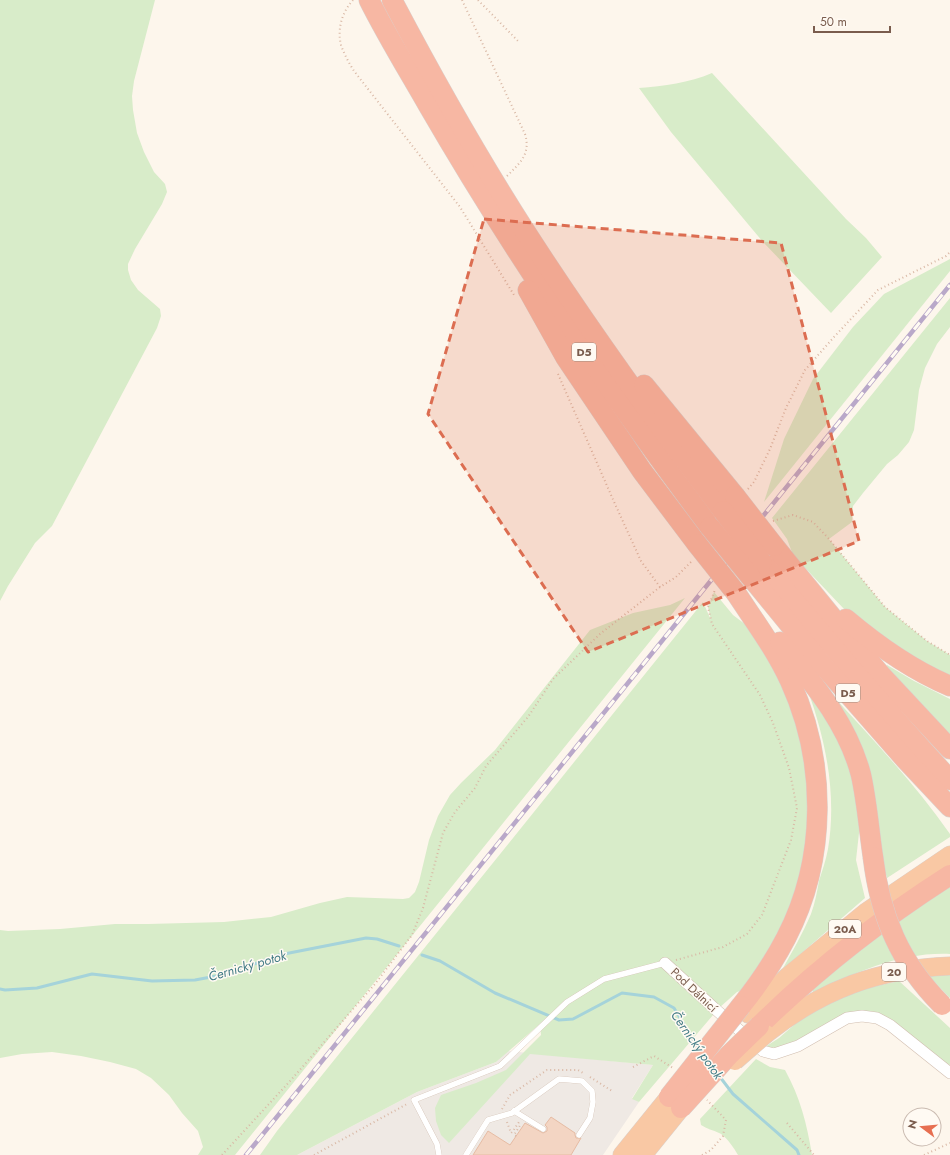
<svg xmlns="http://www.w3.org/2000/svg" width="950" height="1155" font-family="Jost,sans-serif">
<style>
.industrial{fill:#efe9e4}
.green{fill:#d8ecc9}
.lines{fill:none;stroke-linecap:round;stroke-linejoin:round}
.stream{stroke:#a5d3da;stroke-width:3}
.building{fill:#f3d5c3;stroke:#e6bba3}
.service-casing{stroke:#d1beb0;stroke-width:6}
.minor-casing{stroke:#d1beb0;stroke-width:12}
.trunk-casing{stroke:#dad1cd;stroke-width:19}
.motorway-casing{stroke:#dad1cd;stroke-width:21}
.path{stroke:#d9b8a5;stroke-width:2;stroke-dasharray:1 3;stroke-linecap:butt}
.service{stroke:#fff;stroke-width:5.5}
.minor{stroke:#fff;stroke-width:11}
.trunk{stroke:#f9c8a4;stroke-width:18}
.motorway{stroke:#f7b7a3;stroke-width:20}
.rail-casing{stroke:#b9a8c9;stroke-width:4.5}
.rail{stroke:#fffaf3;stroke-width:3;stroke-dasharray:9;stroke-linecap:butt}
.trunk-bridge-casing{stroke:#dad1cd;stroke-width:19;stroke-linecap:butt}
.motorway-bridge-casing{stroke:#dad1cd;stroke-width:21;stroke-linecap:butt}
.trunk-bridge{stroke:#f9c8a4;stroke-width:18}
.motorway-bridge{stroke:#f7b7a3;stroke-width:20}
.marked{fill:#dc6d51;fill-opacity:0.2;stroke:#dc6d51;stroke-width:3;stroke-dasharray:8 5;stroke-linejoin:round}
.labels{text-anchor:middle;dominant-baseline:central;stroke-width:3;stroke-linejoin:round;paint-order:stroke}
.shield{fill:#fffaf3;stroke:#a28b7f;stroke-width:1}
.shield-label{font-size:11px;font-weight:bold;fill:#7a5c4d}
.street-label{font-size:12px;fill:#7a5c4d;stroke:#fffaf3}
.water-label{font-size:13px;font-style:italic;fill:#437c86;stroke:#fffaf3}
</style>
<rect width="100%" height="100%" fill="#fdf6ec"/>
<path class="industrial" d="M 508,1051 L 653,1065 L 632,1098 L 639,1102 L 603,1155 L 297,1155 L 417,1092 L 496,1062 Z"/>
<g class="green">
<path d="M 0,0 L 155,0 L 134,81 L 132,96 L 133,110 L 137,133 L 144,152 L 154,172 L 165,184 L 167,192 L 162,204 L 135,249 L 128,264 L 128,270 L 131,280 L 138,290 L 160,309 L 161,316 L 157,328 L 52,526 L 35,543 L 8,586 L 0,601 Z"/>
<path d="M 712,73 L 846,219 L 866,238 L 882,257 L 831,313 L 763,242 L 671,132 L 639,88 C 664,86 689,83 712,73 Z"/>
<path d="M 950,259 L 950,271 L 764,502 L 784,439 L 813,379 L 853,327 L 884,294 Z"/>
<path d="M 950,298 L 950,327 L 937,344 L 925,368 L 919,390 L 914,430 L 909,442 L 898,455 L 887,464 L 863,493 L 853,506 L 852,522 L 829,539 L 885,607 L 927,641 L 950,655 L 950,680 L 863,626 L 844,609 L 793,555 L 787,539 L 772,518 Z"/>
<path d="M 714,592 L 733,615 L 758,634 L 788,692 L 808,759 L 809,826 L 803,861 L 793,898 L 775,940 L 743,990 L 737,992 L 719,1008 L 639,1102 L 632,1099 L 653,1065 L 530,1054 L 449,1143 L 441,1135 L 436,1121 L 435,1108 L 441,1095 L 476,1083 L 506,1070 L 541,1035 L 540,1024 L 496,1062 L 417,1092 L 297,1155 L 260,1155 L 277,1131 L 703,602 L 711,620 L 708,607 Z"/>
<path d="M 685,598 L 235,1155 L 198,1155 L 203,1147 L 198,1131 L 182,1113 L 169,1095 L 151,1078 L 136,1069 L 110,1062 L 81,1056 L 52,1052 L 22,1054 L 0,1058 L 0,930 L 8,931 L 60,929 L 115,924 L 148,924 L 224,922 L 271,917 L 320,903 L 347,897 L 403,899 L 409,898 L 415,892 L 419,882 L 429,840 L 438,816 L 450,795 L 461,783 L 495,750 L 590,630 L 633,613 L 670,605 Z"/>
<path d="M 887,665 L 914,681 L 950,699 L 950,737 L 885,667 Z"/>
<path d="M 827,689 C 869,736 914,782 950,834 L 950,837 L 887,878 L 878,845 Z"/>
<path d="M 808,691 L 826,715 L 846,756 L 856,790 L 860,824 L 856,860 L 865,898 L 782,970 C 792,952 803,933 811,914 C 815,903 817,892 819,881 C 822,871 826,860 828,849 C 837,795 826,741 808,691 Z"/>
<path d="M 950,884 L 950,954 C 901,952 856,972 813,993 L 812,987 L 842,961 Z"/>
<path d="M 950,974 L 950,998 L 928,975 Z"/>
<path d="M 899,981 L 950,1028 L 950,1065 L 941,1061 L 891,1020 L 876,1012 L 863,1011 L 779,1048 L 765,1047 L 779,1038 L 801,1019 L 832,1000 L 859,990 Z"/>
<path d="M 756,1059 L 770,1067 L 785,1070 C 800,1097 807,1124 812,1155 L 738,1155 C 735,1149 725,1135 719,1133 C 713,1130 707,1129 701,1125 L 700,1119 Z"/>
</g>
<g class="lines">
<g class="stream">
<path d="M 422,955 L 440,961 L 495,993 L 559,1020 L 573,1019 L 622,993 L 654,997 L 674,1008 L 698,1048"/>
<path d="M 0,989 L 5,990 L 37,988 L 92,974 L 152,981 L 195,980 L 227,974 L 279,955 L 366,938 L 377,939 L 399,946"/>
<path d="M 720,1077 L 733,1094 L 797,1150 L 799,1155"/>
</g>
</g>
<path class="building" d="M 551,1117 L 575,1133 L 575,1135 L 576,1138 L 581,1138 L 571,1155 L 473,1155 L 488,1131 L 510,1145 L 525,1123 L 543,1133 L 547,1131 L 547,1127 L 545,1125 Z"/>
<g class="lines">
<defs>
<g id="service">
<path d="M 514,1111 L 543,1129"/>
<path d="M 439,1155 L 437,1144 L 414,1100 L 500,1066 L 567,1002 L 604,979 L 665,963"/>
<path d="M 466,1155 L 488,1120 L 512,1113 L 559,1079 L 582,1081 L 592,1091 L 593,1102 L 590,1118 L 579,1135"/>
</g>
<path id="minor" d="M 665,963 L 714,1008 L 763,1051 L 774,1054 L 798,1046 L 847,1018 L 862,1016 L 877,1018 L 890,1025 L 950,1073"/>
<g id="trunk">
<path d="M 748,1014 L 788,976 L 866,912 L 950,855"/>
<path d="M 766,1034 C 823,989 878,969 950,966"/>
<path d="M 622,1155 L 669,1097"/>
<path d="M 643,1155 L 681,1108"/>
</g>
<g id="motorway">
<path d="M 369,0 C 387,36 408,70 428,105 C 513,252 608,391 710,527"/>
<path d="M 392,0 C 433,78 477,156 525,231 C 587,327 654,420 723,511"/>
<path d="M 528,290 L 566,358 L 642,471 L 697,544"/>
<path d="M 644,385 L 735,496"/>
<path d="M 774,546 L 836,622 L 881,675 L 950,749"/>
<path d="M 762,562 C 823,636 885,709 950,780"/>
<path d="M 750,576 L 821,663 L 905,759 L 950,807"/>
<path d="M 736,593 C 755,622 776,650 790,681 C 827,762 827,859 786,938 C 773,963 758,985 741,1006"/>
<path d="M 846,619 C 878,646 912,670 950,686"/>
<path d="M 780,642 C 813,683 848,724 861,775 C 867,802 869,830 873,857"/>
<path d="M 759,1026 C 817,969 881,919 950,875"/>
</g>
</defs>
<use href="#service" class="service-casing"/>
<use href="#minor" class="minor-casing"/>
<use href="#trunk" class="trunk-casing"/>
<use href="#motorway" class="motorway-casing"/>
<g class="path">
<path d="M 353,0 C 342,12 337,29 341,45 C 344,54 349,63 354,71 L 460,207 L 514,295"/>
<path d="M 462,0 L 525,134 C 531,154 520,163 507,176"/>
<path d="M 478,0 L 518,41"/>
<path d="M 558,374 L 615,504 L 641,561 L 660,587"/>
<path d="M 748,489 L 754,482 L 770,449 L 786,408 L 805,370 L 834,337 L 878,290 L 946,256 L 950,252"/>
<path d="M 773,521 L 793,515 L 813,522 L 829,539 L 885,607 L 927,641 L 950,655"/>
<path d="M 676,960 L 723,947 L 747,934 L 762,915 L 791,840 L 797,808 L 789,768 L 773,723 L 760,695 L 712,624 L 708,607 L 715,590"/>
<path d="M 633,1067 L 654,1056 L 673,1068"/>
<path d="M 590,1077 L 612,1091"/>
<path d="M 502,1109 L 510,1095 L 547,1070 L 578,1070 L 583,1073"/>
<path d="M 507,1122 L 511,1133 L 513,1131 L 519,1122"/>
<path d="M 787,1123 L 814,1155"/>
<path d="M 516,1136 L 514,1135 L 521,1124"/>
<path d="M 222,1155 L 291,1080 L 375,984 L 412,935 L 423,908 L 443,833 L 455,812 L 475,788 L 486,766 L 528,717 L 553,679 L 600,634 L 660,587 L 676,577 L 693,560"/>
<path d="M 314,1155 L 407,1104"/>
<path d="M 702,1155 L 711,1150 L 723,1136 L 726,1120 L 707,1100"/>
<path d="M 924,1155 L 950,1143"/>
</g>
<use href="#service" class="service"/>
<use href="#minor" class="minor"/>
<use href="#trunk" class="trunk"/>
<use href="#motorway" class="motorway"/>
<defs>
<path id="rail" d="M 246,1155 L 950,285"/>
</defs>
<use href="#rail" class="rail-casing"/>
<use href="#rail" class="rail"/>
<defs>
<path id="trunk-bridge" d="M 735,1061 L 766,1034"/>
<g id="motorway-bridge">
<path d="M 735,496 L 774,546"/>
<path d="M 723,511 L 762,562"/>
<path d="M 710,527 L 750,576"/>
<path d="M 697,544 L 736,593"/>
<path d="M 873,857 C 880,916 900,963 942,1005"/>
<path d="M 669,1097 L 741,1006"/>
<path d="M 681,1108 L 729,1055 L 759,1026"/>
</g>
</defs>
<use href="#trunk-bridge" class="trunk-bridge-casing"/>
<use href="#motorway-bridge" class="motorway-bridge-casing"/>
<use href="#trunk-bridge" class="trunk-bridge"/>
<use href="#motorway-bridge" class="motorway-bridge"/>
</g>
<path class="marked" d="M 484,219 L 781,243 L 859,541 L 588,652 L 428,414 Z"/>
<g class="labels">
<g class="shield">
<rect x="572" y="343" width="24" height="18" rx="3"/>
<rect x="836" y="684" width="24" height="18" rx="3"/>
<rect x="829" y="920" width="32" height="18" rx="3"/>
<rect x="882" y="963" width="24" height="18" rx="3"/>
</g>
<g class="shield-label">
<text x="584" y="352">D5</text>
<text x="848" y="693">D5</text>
<text x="845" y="929">20A</text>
<text x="894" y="972">20</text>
</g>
<g class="street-label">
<text transform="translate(694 990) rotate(43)">Pod Dálnicí</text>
</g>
<g class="water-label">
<text transform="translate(247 966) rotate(-16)">Černický potok</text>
<text transform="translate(697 1045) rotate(55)">Černický potok</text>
</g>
</g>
<g transform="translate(922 1127) rotate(286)"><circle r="19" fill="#fffaf3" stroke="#cabbb1"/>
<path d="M0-3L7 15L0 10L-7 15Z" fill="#e76f51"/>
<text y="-6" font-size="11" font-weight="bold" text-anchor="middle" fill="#7a5c4d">N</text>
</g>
<path d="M814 26v6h76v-6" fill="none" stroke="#7a5c4d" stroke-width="2"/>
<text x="820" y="26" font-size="12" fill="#7a5c4d" stroke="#fffaf3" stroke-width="3" paint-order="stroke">50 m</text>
</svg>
